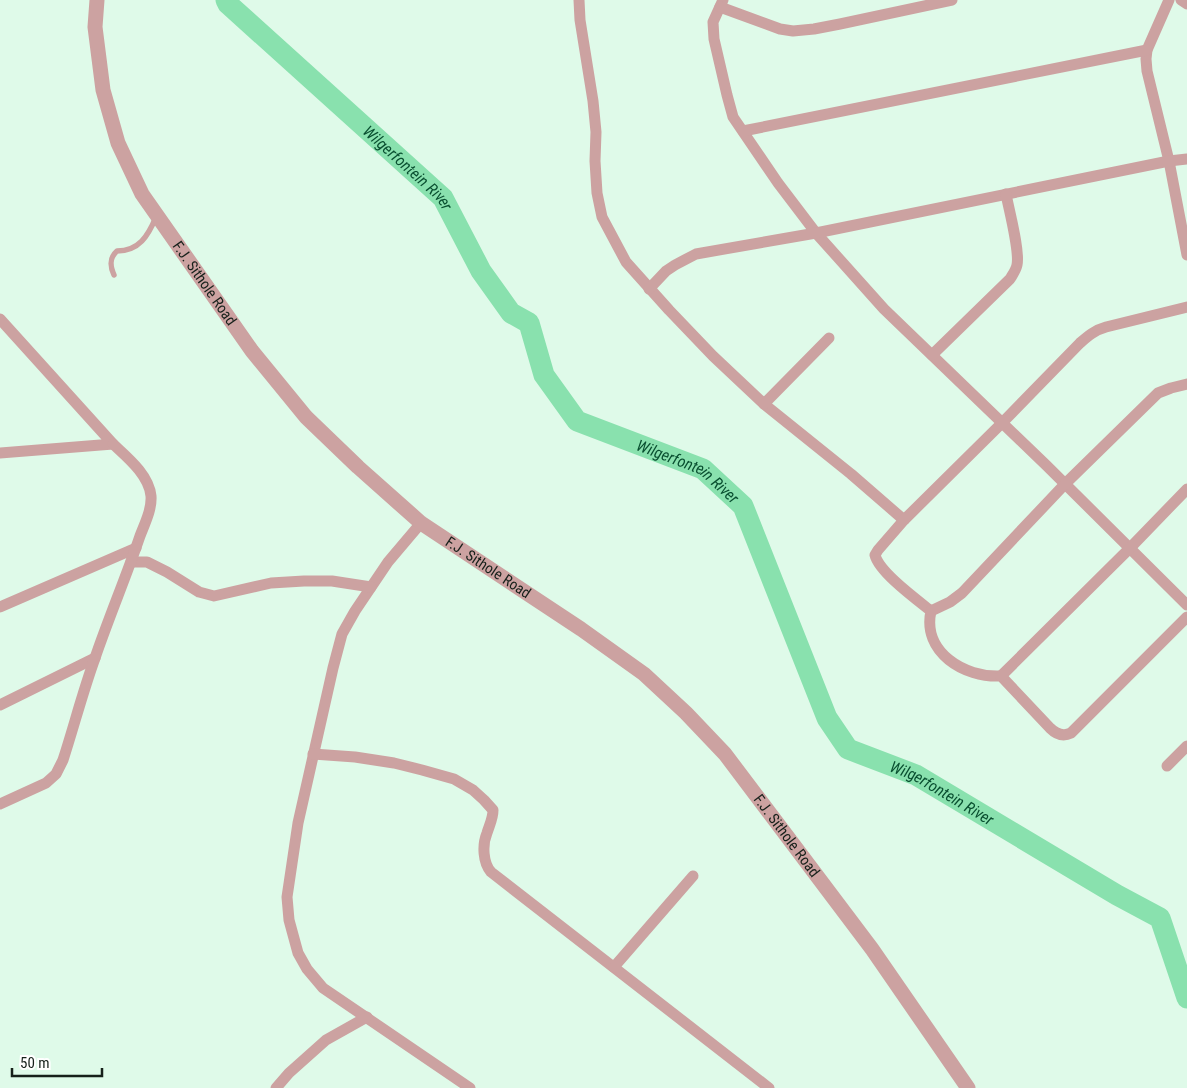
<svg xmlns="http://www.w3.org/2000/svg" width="1187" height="1088" font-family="'Roboto Condensed',sans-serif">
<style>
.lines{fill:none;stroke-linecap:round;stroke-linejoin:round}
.river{stroke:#89e1ae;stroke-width:21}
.service{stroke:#cca2a1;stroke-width:5.5}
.minor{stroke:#cca2a1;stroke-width:11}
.tertiary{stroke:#cca2a1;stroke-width:15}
.labels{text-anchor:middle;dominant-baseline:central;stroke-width:5;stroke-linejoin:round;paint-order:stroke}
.street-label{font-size:15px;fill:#16201a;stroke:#fff}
.water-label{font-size:16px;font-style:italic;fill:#094f30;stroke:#fff}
</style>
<rect width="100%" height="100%" fill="#dffae9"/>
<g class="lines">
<path class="river" id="s1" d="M 226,0 L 228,4 L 443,198 L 481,271 L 511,313 L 529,323 L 544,375 L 577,421 L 703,469 L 743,506 L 827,718 L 848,749 L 916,775 L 1117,895 L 1160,918 L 1187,998"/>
<path class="service" d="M 114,275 C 110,266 109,258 117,251 C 139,251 148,236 156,217"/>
<g class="minor">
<path d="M 579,0 L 580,20 L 593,101 L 596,132 L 595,161 L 597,193 L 602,217 L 626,262 L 669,310 L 713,356 L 764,404 L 851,474 L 904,520"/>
<path d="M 723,0 L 713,22 L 714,39 L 727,95 L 733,117 L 778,183 L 816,233 L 884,309 L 1046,465 L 1187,605"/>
<path d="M 1169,0 L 1147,50 L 1146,59 L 1147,71 L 1169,161 L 1187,255"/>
<path d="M 1181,0 L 1187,4"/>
<path d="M 720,7 L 780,29 L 793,31 L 814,29 L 840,24 L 952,0"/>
<path d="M 743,131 L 1147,50"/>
<path d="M 649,289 L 666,271 L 675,265 L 696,254 L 816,233 L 1169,161 L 1187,159"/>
<path d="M 1187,307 L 1106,327 C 1095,330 1088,336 1080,343 L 1002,423 L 904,520 L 878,550 L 875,555 C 879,572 916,599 931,611 C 922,652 964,678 1001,676 L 1050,728 C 1056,734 1063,737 1071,733 L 1187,617"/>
<path d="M 0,319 L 113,444 L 0,453"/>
<path d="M 932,355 L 1010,279 C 1013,274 1016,270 1017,265 C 1020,251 1009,210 1006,194"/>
<path d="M 764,404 L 829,338"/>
<path d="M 421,523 L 388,562 L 355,611 L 342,634 L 333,668 L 298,823 L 287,897 L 289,920 L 298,953 L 307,969 L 323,988 L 470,1088"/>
<path d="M 131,562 L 147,562 L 167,572 L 199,592 L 214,596 L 271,583 L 304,581 L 332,581 L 371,587"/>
<path d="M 0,607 L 136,548"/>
<path d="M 931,611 L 950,602 L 962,593 L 1065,484 L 1158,393 L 1171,388 L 1187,384"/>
<path d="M 1001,676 L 1130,548 L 1187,489"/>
<path d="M 0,705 L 95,658"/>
<path d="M 313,754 L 355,757 L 394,763 L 422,770 L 454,779 L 473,790 L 484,800 L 493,810 C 493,819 489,826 487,833 C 482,845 483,863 491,872 L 769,1088"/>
<path d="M 1167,766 L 1187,746"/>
<path d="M 0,804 L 46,783 L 56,774 L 63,760 C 74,726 83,691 95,658 C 109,617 126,577 140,536 C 145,523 152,509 151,496 C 149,475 128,458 113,444"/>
<path d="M 614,967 L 693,876"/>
<path d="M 276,1088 L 289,1073 L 326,1040 L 367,1017"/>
</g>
<path class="tertiary" id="s2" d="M 97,0 L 95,27 L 103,90 L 118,143 L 142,194 L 252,351 L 306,417 L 358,467 L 421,523 L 581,629 L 644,674 L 686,713 L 725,754 L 872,949 L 968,1088"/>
</g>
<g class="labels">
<g class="street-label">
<text stroke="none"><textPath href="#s2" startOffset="311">F.J. Sithole Road</textPath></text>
<text stroke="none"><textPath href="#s2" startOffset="716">F.J. Sithole Road</textPath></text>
<text stroke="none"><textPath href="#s2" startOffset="1121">F.J. Sithole Road</textPath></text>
</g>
<g class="water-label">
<text stroke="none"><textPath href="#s1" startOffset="248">Wilgerfontein River</textPath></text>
<text stroke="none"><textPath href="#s1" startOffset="682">Wilgerfontein River</textPath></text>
<text stroke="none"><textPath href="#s1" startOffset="1118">Wilgerfontein River</textPath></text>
</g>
</g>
<path d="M12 1068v8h90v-8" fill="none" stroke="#16201a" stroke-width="2.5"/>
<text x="20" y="1068" font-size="15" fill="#16201a" stroke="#ffffff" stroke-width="4" paint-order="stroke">50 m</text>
</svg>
